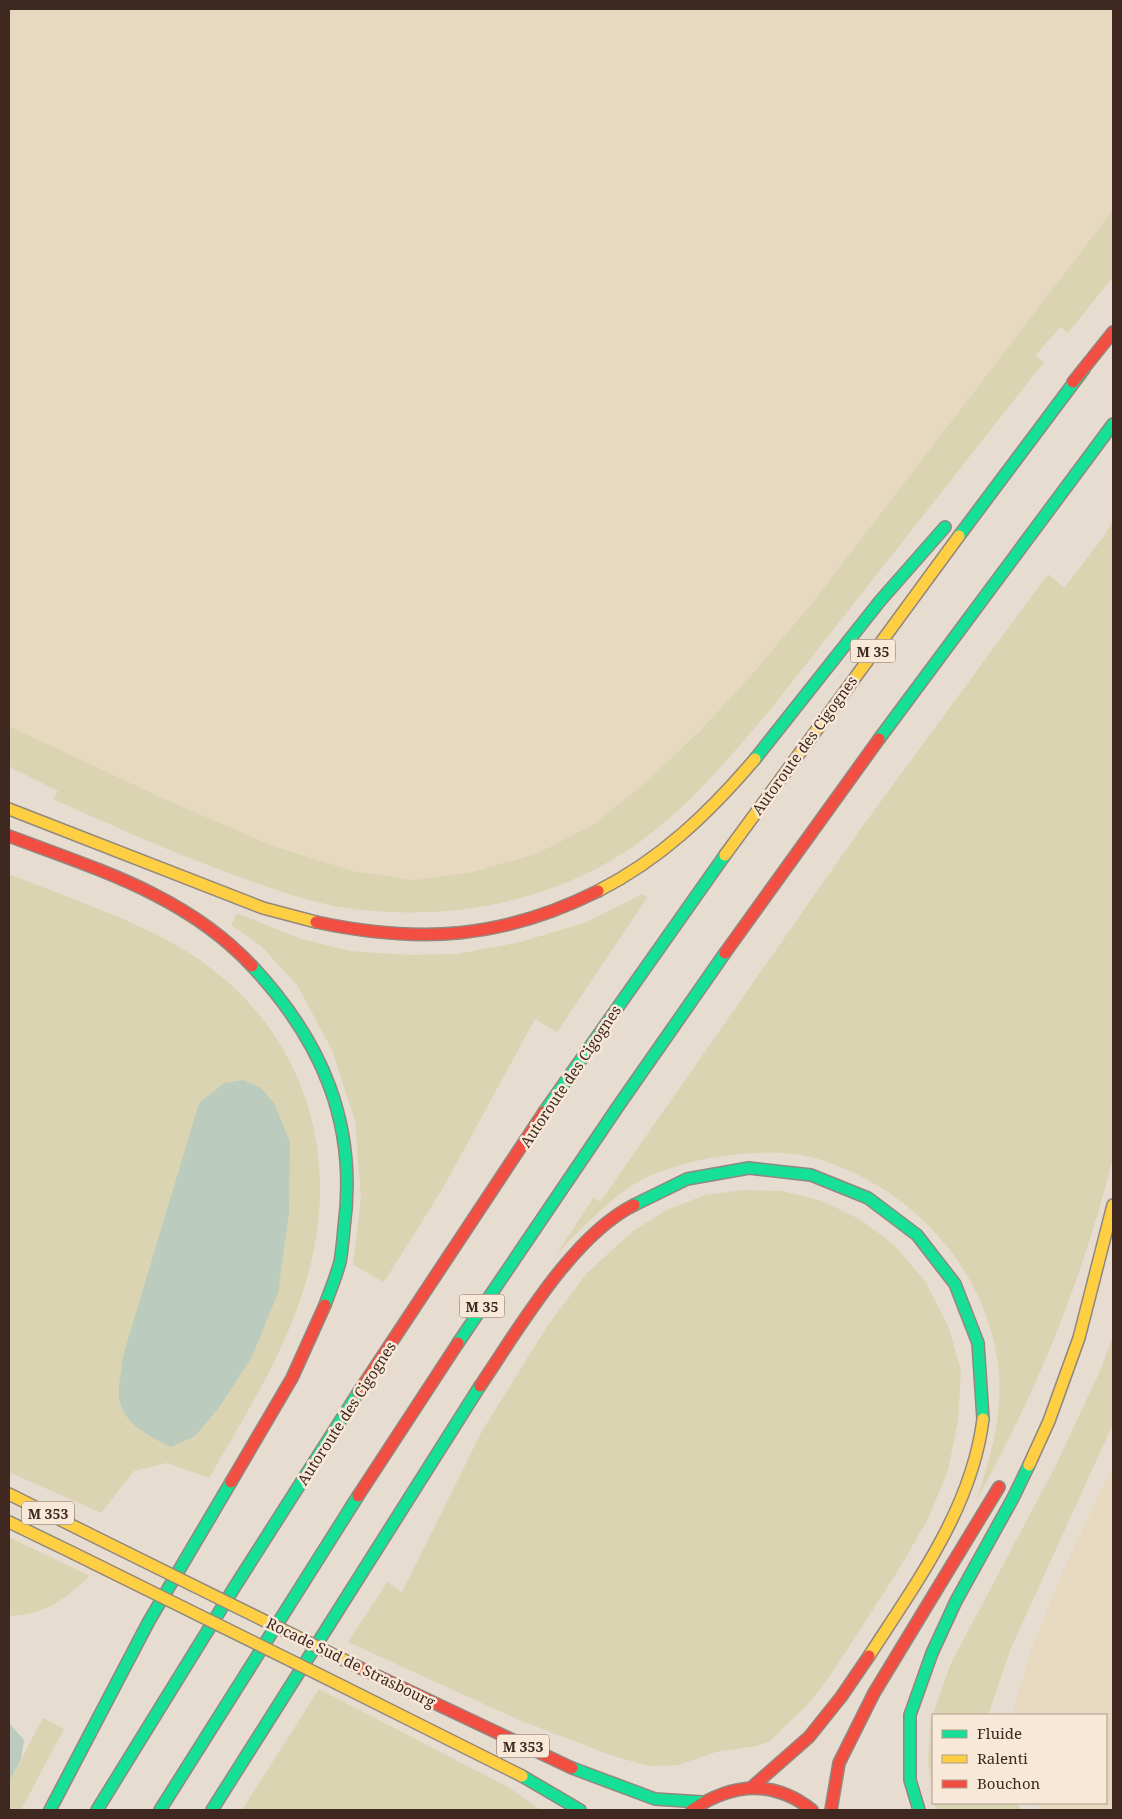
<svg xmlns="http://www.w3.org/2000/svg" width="1122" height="1819" font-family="'Noto Serif',serif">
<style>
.farmland{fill:#e7d9c0}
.green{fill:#dbd4b2}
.water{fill:#bbccbe}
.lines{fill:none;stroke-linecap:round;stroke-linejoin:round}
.fast-casing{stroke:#92877f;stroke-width:14}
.slow-casing{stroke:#92877f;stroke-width:14}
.jam-casing{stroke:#92877f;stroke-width:14}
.fast{stroke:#16e098;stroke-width:11}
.slow{stroke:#ffcf43;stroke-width:11}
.jam{stroke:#f24e42;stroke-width:11}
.slow-bridge-casing{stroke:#92877f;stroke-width:14;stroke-linecap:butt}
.slow-bridge{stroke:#ffcf43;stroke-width:11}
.labels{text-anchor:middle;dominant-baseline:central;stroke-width:5;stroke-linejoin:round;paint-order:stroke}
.shield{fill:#f8e8d7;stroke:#766256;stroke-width:1}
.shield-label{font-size:14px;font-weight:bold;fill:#3e281f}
.street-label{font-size:15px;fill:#3e281f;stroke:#f8e8d7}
</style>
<rect width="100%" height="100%" fill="#e7dcd0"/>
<g class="farmland">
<path d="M 9,9 L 1113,9 L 1113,210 L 813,602 L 753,673 L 701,730 L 647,781 L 593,825 L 536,854 L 472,872 L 415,880 L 353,871 L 273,846 L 160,797 L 9,726 Z"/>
<path d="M 1113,1465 L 1113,1810 L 1042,1810 L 1035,1803 L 1106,1803 L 1106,1715 L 1012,1715 L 1028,1659 L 1064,1569 Z"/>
</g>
<g class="green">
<path d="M 1113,210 L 1113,277 L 1068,333 L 1060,327 L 1036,355 L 1044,362 L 770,710 C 732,754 696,799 649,835 C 564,901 451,923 346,908 C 308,902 272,889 237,876 C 173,853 115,827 53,799 L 58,791 L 10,767 L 9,768 L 9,726 L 160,797 L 273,846 L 353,871 L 415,880 L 472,872 L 536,854 L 593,825 L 647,781 L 701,730 L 753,673 L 813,602 Z"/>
<path d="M 1113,520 L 1113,1158 C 1082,1281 1037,1391 976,1501 C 992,1455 1005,1407 997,1358 C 982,1264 910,1188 821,1160 C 771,1144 694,1156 647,1177 C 614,1193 581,1229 556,1255 L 594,1197 L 600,1202 L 859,831 L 1048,574 L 1064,588 L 1104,536 Z"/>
<path d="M 9,874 C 64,896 130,918 181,948 C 299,1018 345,1147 307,1278 C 287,1350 246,1414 209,1478 L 167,1463 L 134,1471 L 101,1513 L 9,1472 Z"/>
<path d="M 643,894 L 647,898 L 557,1032 L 535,1019 L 443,1188 L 384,1282 L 353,1265 L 361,1197 L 355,1121 L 332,1050 L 297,985 L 261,946 L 231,925 L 237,913 L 298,938 L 350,951 L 409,955 L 456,954 L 520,942 L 584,923 Z"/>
<path d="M 743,1190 L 782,1191 L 823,1201 L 861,1220 L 893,1244 L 925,1281 L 949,1328 L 961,1371 L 958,1422 L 948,1470 L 929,1517 L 901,1566 L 834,1670 L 811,1701 L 769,1742 L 756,1746 L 716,1752 L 678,1765 L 649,1766 L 613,1756 L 519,1720 L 348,1642 L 387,1582 L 402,1592 L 482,1431 L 546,1328 L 587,1273 L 633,1231 L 667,1210 L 705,1195 Z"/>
<path d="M 1113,1336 L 1113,1424 L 1011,1648 L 988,1715 L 933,1715 L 933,1795 L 928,1761 L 931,1719 L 951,1663 L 1055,1467 L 1100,1371 Z"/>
<path d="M 9,1537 L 90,1576 C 62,1601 47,1614 9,1616 Z"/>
<path d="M 319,1689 L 508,1787 L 541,1810 L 242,1810 Z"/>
<path d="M 43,1718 L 64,1729 L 21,1810 L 9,1810 L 9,1782 Z"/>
<path d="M 934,1803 L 1016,1803 L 1022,1810 L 937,1810 Z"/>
</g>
<g class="water">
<path d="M 244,1080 L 261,1088 L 274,1103 L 290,1142 L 289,1213 L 278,1293 L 252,1357 L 218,1409 L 195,1436 L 171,1447 C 149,1436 120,1423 119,1395 C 118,1383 122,1369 123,1356 L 199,1103 L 224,1083 Z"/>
<path d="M 9,1723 L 24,1740 L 21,1759 L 9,1782 Z"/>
</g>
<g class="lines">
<defs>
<g id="fast">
<path d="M 959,536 L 1084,369"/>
<path d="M 879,739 L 1113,424"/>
<path d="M 755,759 L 880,601 L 945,527"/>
<path d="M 252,966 C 322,1041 358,1124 344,1228 C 343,1239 342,1251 340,1262 C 336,1277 330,1291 325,1305"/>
<path d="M 544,1112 L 725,855"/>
<path d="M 634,1205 L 687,1179 L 749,1168 L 811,1175 L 868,1198 L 917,1235 L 955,1284 L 978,1343 L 983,1419"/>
<path d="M 458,1343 L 619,1105 L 725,953"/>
<path d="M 572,1768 L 655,1799 L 702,1802"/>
<path d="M 522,1776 L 580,1810"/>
<path d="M 50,1810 L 149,1621 L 231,1482"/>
<path d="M 97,1810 L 234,1588 L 358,1393"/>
<path d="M 160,1810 L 358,1496"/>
<path d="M 212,1810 L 480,1386"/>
<path d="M 919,1810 L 910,1780 L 910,1715 L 932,1653 L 956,1601 L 1013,1498 L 1029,1465"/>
</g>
<g id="slow">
<path d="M 9,809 L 263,908 L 316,922"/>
<path d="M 725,855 L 959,536"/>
<path d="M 598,891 C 661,859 709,813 755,759"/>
<path d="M 1029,1465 L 1049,1421 L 1079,1338 L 1113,1205"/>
<path d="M 9,1494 L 87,1533"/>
<path d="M 9,1522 L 73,1553"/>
<path d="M 869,1656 C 916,1583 972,1508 983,1419"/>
<path d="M 338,1684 L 522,1776"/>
</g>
<g id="jam">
<path d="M 1073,382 L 1113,332"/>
<path d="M 9,836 C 96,869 186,895 252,966"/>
<path d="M 316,922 C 420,944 502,939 598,891"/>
<path d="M 725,953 L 879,739"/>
<path d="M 480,1386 C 518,1330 572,1236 634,1205"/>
<path d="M 358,1393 L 544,1112"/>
<path d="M 231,1482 L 292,1378 L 325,1305"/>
<path d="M 358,1496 L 458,1343"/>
<path d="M 352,1664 L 572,1768"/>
<path d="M 752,1787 L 809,1737 L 841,1697 L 869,1656"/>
<path d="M 692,1810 C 732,1783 773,1779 812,1810"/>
<path d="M 831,1810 L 839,1763 L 874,1693 L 999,1487"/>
</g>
</defs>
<use href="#fast" class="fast-casing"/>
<use href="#slow" class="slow-casing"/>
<use href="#jam" class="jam-casing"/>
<use href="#fast" class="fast"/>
<use href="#slow" class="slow"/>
<use href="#jam" class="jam"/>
<defs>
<g id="slow-bridge">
<path d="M 87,1533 L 352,1664"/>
<path d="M 73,1553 L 338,1684"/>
</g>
</defs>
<use href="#slow-bridge" class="slow-bridge-casing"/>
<use href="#slow-bridge" class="slow-bridge"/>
</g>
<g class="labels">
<g class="shield">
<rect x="850.5" y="639.5" width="45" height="23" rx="4"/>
<rect x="459.5" y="1294.5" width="45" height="23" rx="4"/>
<rect x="22" y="1501.5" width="52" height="23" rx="4"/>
<rect x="497" y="1734.5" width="52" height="23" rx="4"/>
</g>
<g class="shield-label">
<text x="873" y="651">M 35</text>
<text x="482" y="1306">M 35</text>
<text x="48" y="1513">M 353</text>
<text x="523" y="1746">M 353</text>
</g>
<g class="street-label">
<text transform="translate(804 745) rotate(-54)">Autoroute des Cigognes</text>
<text transform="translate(570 1076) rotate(-56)">Autoroute des Cigognes</text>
<text transform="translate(346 1413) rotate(-57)">Autoroute des Cigognes</text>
<text transform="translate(351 1662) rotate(26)">Rocade Sud de Strasbourg</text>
</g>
</g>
<rect width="1122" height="1819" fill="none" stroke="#3e281f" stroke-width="20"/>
<rect x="932" y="1714" width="175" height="90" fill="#f8e8d7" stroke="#ae9b8d"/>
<rect x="942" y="1730" width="25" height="8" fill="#16e098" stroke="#ae9b8d"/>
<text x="977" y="1739" font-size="15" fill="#3e281f">Fluide</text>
<rect x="942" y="1755" width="25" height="8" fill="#ffcf43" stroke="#ae9b8d"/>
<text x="977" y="1764" font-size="15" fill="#3e281f">Ralenti</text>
<rect x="942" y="1780" width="25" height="8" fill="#f24e42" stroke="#ae9b8d"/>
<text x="977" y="1789" font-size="15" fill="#3e281f">Bouchon</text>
</svg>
